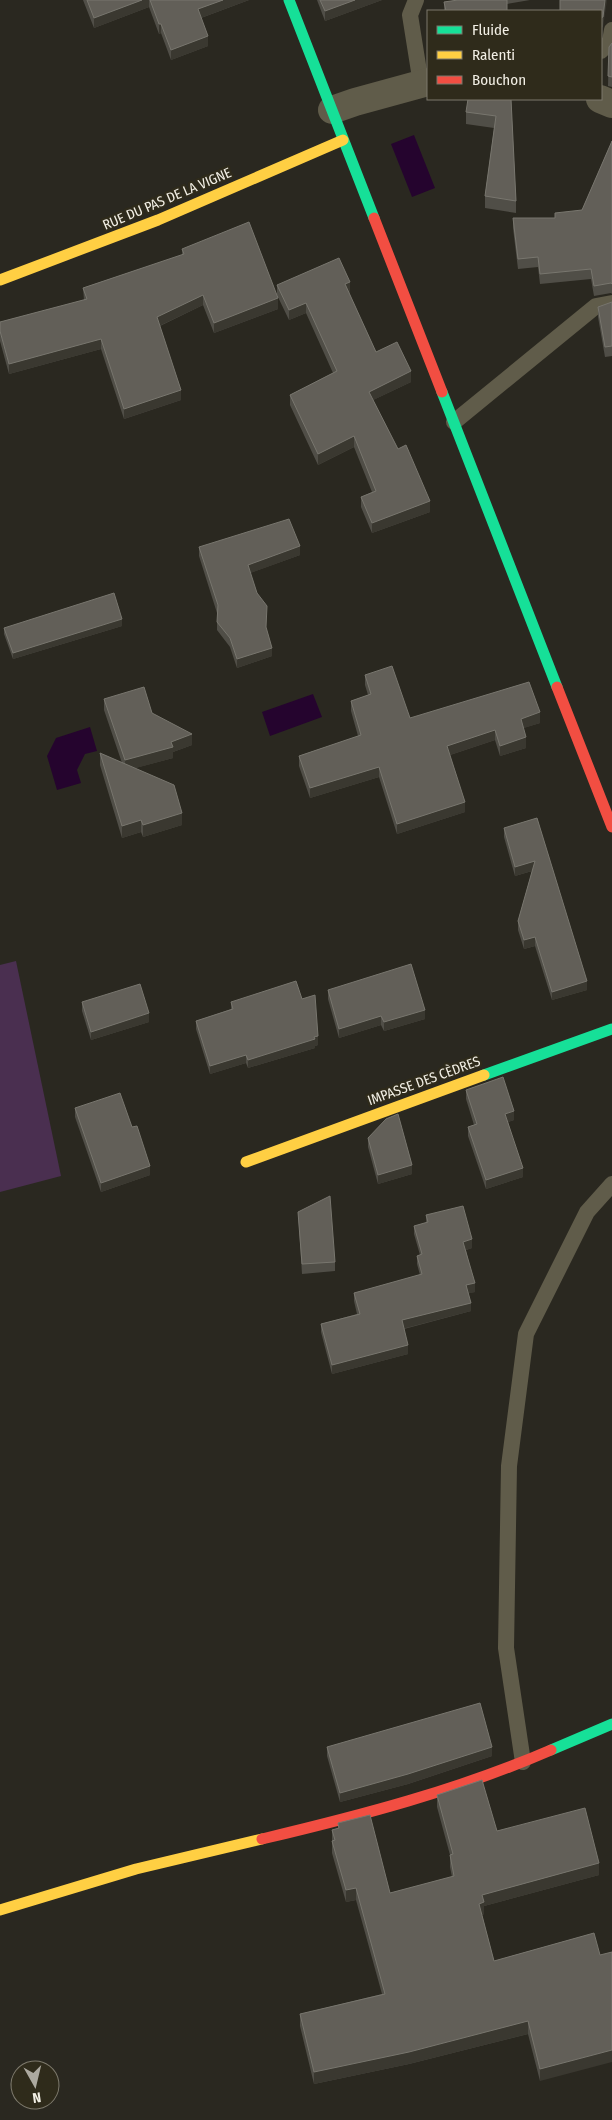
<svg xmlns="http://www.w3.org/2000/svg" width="612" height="2120" font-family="'Fira Sans Condensed',sans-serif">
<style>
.green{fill:#4a2f50}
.water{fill:#25042e}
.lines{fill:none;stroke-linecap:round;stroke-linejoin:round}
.lane{stroke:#605c4a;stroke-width:16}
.street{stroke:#605c4a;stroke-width:28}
.fast{stroke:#16e098;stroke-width:11}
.slow{stroke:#ffcf43;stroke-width:11}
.jam{stroke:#f24e42;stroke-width:11}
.wall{fill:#504e47}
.shaded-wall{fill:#3a3830}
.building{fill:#625f58;stroke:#78766e}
.labels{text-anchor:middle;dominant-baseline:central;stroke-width:4.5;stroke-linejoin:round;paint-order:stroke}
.street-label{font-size:14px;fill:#f2efe5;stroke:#2f2b1b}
</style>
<rect width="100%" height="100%" fill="#2a2820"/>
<path class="green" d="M 16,961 L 61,1176 L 0,1192 L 0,965 Z"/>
<g class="water">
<path d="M 414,135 L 435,188 L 412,197 L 391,144 Z"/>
<path d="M 313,694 L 322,717 L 270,736 L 262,712 Z"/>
<path d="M 90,727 L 97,751 L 85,754 L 77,770 L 81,783 L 57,790 L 47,756 L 56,738 Z"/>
</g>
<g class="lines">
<g class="lane">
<path d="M 416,0 L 410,15 L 421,84"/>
<path d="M 601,51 L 610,41 L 612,30"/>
<path d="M 454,422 L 596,306 L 612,303"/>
<path d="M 523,1762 L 506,1648 L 509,1466 L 526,1334 L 587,1212 L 612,1184"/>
</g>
<g class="street">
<path d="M 600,99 L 612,104"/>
<path d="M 332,110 L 355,102 L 428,82"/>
</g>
<g class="fast">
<path d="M 289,0 L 374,218"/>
<path d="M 442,392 L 557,687"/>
<path d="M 484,1075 L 612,1029"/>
<path d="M 551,1750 L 612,1724"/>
</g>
<g class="slow">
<path d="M 0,280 L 158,220 L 343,140"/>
<path d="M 246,1162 L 484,1075"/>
<path d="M 0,1910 L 136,1869 L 262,1839"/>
</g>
<g class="jam">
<path d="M 374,218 L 442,392"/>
<path d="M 557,687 L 612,827"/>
<path d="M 262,1839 C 359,1816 459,1790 551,1750"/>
</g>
</g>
<g class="wall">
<path d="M 83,0 L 249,0 L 201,18 L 208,46 L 171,60 L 161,33 L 159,34 L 149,7 L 94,28 Z"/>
<path d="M 317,0 L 382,0 L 325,21 Z"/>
<path d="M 458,0 L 530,0 L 507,4 L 507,11 L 444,11 L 444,2 Z"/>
<path d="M 612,43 L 612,87 L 608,86 L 609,47 Z"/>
<path d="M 511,99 L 516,201 L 516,213 L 485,208 L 485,196 L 494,128 L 466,124 L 466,112 Z"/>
<path d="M 612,141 L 612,294 L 611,293 L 594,296 L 591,279 L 540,284 L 538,267 L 518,269 L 513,228 L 513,218 L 555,218 L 582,210 Z"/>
<path d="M 182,249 L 278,309 L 214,333 L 203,305 L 160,326 L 181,400 L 124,419 L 101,349 L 9,374 L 0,341 L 0,322 L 84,300 L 83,288 L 182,255 Z"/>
<path d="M 277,285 L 350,292 L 349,293 L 376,352 L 411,382 L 373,400 L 430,512 L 372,533 L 361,507 L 361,497 L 372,492 L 354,447 L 318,465 L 290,405 L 290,395 L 333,373 L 306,313 L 289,320 L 277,295 Z"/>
<path d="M 612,302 L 612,356 L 605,357 L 598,317 L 598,307 Z"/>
<path d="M 199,547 L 300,555 L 250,573 L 266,628 L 272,656 L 237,668 L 230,647 L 217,630 L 217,613 L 199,556 Z"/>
<path d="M 122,626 L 13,659 L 4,634 L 4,628 Z"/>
<path d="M 365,675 L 410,718 L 540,723 L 523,728 L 526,748 L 500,756 L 495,740 L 450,755 L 465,812 L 397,834 L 379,777 L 310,798 L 299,766 L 299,756 L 358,736 L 351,711 L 351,701 L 368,695 L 365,685 Z"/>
<path d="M 104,699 L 152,713 L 192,745 L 173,752 L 173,758 L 135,768 L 182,825 L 143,837 L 141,832 L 122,838 L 100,765 L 100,753 L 122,763 L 104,710 Z"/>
<path d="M 537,818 L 587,990 L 552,1000 L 535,946 L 524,949 L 518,930 L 518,921 L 532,871 L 515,876 L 504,837 L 504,828 Z"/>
<path d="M 328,990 L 425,1019 L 384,1031 L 381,1025 L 339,1038 L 328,999 Z"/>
<path d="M 82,1002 L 149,1022 L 91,1040 L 82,1011 Z"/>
<path d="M 231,1002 L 318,1045 L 315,1046 L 315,1048 L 248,1068 L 246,1063 L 210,1074 L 196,1029 L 196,1021 L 231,1009 Z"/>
<path d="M 466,1090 L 514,1120 L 508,1122 L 523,1177 L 486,1189 L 468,1136 L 468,1127 L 474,1125 L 466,1099 Z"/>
<path d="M 75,1108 L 132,1127 L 150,1175 L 101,1192 L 75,1117 Z"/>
<path d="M 368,1138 L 412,1174 L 378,1184 L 368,1147 Z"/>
<path d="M 298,1212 L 335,1262 L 335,1271 L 302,1274 Z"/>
<path d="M 426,1215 L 472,1248 L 466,1250 L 475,1292 L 468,1293 L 471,1311 L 404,1329 L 408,1354 L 332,1374 L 321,1332 L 321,1324 L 357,1314 L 354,1301 L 354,1293 L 420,1275 L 417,1264 L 417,1256 L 420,1255 L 414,1234 L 414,1226 L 426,1223 Z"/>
<path d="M 327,1747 L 492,1756 L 408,1784 L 340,1802 L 327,1756 Z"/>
<path d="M 437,1795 L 497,1831 L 599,1875 L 484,1906 L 484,1914 L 482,1915 L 494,1961 L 594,1933 L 540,2081 L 528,2034 L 409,2064 L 314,2084 L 300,2026 L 300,2014 L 382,1994 L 356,1900 L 346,1902 L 332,1853 L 332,1830 L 338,1828 L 338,1823 L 390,1893 L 452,1877 L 450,1867 L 450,1855 L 437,1807 Z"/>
</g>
<g class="shaded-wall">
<path d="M 142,0 L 149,0 L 149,7 L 94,28 L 94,18 Z"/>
<path d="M 223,0 L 249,0 L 198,19 L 198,9 Z"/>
<path d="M 355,0 L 382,0 L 325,21 L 325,11 Z"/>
<path d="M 605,0 L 607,0 L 603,27 L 601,28 L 601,18 Z"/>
<path d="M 159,24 L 161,24 L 161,33 L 159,34 Z"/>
<path d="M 208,36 L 208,46 L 171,60 L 171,50 Z"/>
<path d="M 350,282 L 350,292 L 345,295 L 345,284 Z"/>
<path d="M 203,295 L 203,305 L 157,327 L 157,317 Z"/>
<path d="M 278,298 L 278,309 L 214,333 L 214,323 Z"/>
<path d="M 306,303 L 306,313 L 289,320 L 289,310 Z"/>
<path d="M 101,339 L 101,349 L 9,374 L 9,364 Z"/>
<path d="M 411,371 L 411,382 L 369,402 L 369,392 Z"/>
<path d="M 181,390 L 181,400 L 124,419 L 124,409 Z"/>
<path d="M 354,436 L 354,447 L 318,465 L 318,454 Z"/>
<path d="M 430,501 L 430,512 L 372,533 L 372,523 Z"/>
<path d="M 300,546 L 300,555 L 248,574 L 248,565 Z"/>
<path d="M 122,619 L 122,626 L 13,659 L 13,653 Z"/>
<path d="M 272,648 L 272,656 L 237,668 L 237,659 Z"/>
<path d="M 540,712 L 540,723 L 521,729 L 521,719 Z"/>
<path d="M 495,730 L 495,740 L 447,756 L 447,746 Z"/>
<path d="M 192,734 L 192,745 L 173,752 L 173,758 L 125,771 L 125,760 L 171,742 Z"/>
<path d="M 526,737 L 526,748 L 500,756 L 500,746 Z"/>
<path d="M 379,767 L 379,777 L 310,798 L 310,788 Z"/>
<path d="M 465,802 L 465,812 L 397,834 L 397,824 Z"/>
<path d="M 182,813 L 182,825 L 143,837 L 143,825 Z"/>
<path d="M 141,820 L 141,832 L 122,838 L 122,826 Z"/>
<path d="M 535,861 L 535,870 L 515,876 L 515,867 Z"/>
<path d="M 535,937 L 535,946 L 524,949 L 524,940 Z"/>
<path d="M 587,981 L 587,990 L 552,1000 L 552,992 Z"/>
<path d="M 425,1010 L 425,1019 L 384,1031 L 384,1022 Z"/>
<path d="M 149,1013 L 149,1022 L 91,1040 L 91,1032 Z"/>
<path d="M 381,1016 L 381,1025 L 339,1038 L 339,1029 Z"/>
<path d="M 318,1036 L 318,1045 L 315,1046 L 315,1048 L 248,1068 L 248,1060 Z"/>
<path d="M 246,1055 L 246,1063 L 210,1074 L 210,1066 Z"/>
<path d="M 514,1111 L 514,1120 L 505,1123 L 505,1114 Z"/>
<path d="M 412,1165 L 412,1174 L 378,1184 L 378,1175 Z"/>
<path d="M 150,1166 L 150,1175 L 101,1192 L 101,1183 Z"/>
<path d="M 523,1168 L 523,1177 L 486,1189 L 486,1180 Z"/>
<path d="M 472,1239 L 472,1248 L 463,1251 L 463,1242 Z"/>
<path d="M 475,1283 L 475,1292 L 466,1294 L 466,1285 Z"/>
<path d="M 471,1303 L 471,1311 L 402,1329 L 402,1320 Z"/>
<path d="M 408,1345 L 408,1354 L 332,1374 L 332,1365 Z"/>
<path d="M 492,1747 L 492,1756 L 408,1784 L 340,1802 L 340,1793 Z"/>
<path d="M 599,1863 L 599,1875 L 484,1906 L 484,1914 L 479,1916 L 479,1904 L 482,1895 Z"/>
<path d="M 356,1888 L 356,1900 L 346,1902 L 346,1890 Z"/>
<path d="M 528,2021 L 528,2034 L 409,2064 L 314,2084 L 314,2072 Z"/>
<path d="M 612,2050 L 612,2062 L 540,2081 L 540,2069 Z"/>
</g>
<g class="building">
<path d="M 87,0 L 142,0 L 94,18 Z"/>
<path d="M 150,0 L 223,0 L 198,9 L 208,36 L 171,50 L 161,24 L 159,24 Z"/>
<path d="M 320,0 L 355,0 L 325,11 Z"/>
<path d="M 458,0 L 507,0 L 507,11 L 446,11 L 444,2 Z"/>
<path d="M 560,0 L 605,0 L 603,17 L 601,18 L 601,11 L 560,11 Z"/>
<path d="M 612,43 L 612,77 L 608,76 L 609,47 Z"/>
<path d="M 468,99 L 511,99 L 516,201 L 485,196 L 496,116 L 466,112 Z"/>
<path d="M 612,141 L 612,284 L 611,283 L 594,286 L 591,269 L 540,274 L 538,257 L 518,259 L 513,218 L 555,218 L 555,213 L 582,210 Z"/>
<path d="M 249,222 L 278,298 L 214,323 L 203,295 L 157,317 L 181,390 L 124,409 L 101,339 L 9,364 L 0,331 L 0,322 L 87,299 L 83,288 L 184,254 L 182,249 Z"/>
<path d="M 339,258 L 350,282 L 345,284 L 376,352 L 397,342 L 411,371 L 369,392 L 398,449 L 406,445 L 430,501 L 372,523 L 361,497 L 376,491 L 354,436 L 318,454 L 290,395 L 337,371 L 306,303 L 289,310 L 277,285 Z"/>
<path d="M 612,302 L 612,346 L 605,347 L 598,307 Z"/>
<path d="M 289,519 L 300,546 L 248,565 L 257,593 L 267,606 L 266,627 L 272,648 L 237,659 L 230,638 L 217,622 L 218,605 L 199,547 Z"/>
<path d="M 114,593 L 122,619 L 13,653 L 4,628 Z"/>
<path d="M 392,666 L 410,718 L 529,682 L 540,712 L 521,719 L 526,737 L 500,746 L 495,730 L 447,746 L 465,802 L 397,824 L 379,767 L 310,788 L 299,756 L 361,735 L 351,701 L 371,694 L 365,675 Z"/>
<path d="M 144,687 L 152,713 L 192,734 L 171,742 L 173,747 L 125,760 L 104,699 Z"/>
<path d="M 100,753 L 174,785 L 182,813 L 143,825 L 141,820 L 122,826 Z"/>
<path d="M 537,818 L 587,981 L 552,992 L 535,937 L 524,940 L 518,921 L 535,861 L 515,867 L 504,828 Z"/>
<path d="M 411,964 L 425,1010 L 384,1022 L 381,1016 L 339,1029 L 328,990 Z"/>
<path d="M 296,981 L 302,999 L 315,995 L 318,1036 L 314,1037 L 315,1039 L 248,1060 L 246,1055 L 210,1066 L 196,1021 L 233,1009 L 231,1002 Z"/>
<path d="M 140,984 L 149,1013 L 91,1032 L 82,1002 Z"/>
<path d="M 503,1077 L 514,1111 L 505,1114 L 523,1168 L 486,1180 L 468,1127 L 477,1124 L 466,1090 Z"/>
<path d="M 120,1093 L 132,1127 L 137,1126 L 150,1166 L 101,1183 L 75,1108 Z"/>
<path d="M 398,1114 L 412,1165 L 378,1175 L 368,1138 L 386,1119 Z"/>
<path d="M 330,1196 L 335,1262 L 302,1264 L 298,1212 Z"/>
<path d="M 463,1206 L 472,1239 L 463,1242 L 475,1283 L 466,1285 L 471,1303 L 402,1320 L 408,1345 L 332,1365 L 321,1324 L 360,1314 L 354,1293 L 422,1274 L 417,1256 L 422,1254 L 414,1226 L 428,1222 L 426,1215 Z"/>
<path d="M 480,1703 L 492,1747 L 408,1774 L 340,1793 L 327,1747 Z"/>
<path d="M 482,1780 L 497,1831 L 585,1808 L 599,1863 L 482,1895 L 484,1902 L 479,1904 L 494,1961 L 594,1933 L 600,1955 L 612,1952 L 612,2050 L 540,2069 L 528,2021 L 409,2052 L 314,2072 L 300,2014 L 385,1994 L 356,1888 L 346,1890 L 332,1841 L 335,1840 L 332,1830 L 339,1828 L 338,1823 L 370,1815 L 390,1893 L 454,1876 L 450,1855 L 453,1854 L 437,1795 Z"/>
</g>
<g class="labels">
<g class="street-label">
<text transform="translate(167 199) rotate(-23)">RUE DU PAS DE LA VIGNE</text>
<text transform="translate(424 1081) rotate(-20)">IMPASSE DES CÈDRES</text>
</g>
</g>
<rect x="427" y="10" width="175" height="90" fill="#2f2b1b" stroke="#7d796c"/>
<rect x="437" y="26" width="25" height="8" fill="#16e098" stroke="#7d796c"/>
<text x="472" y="35" font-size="15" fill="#f2efe5">Fluide</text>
<rect x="437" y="51" width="25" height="8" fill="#ffcf43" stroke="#7d796c"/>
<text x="472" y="60" font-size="15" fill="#f2efe5">Ralenti</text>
<rect x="437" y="76" width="25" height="8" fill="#f24e42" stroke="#7d796c"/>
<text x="472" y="85" font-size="15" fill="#f2efe5">Bouchon</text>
<g transform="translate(35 2085) rotate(172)"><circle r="24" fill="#2f2b1b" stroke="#7d796c"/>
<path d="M0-4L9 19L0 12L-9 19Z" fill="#aca9a0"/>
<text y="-8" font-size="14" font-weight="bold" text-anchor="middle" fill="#f2efe5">N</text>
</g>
</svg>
